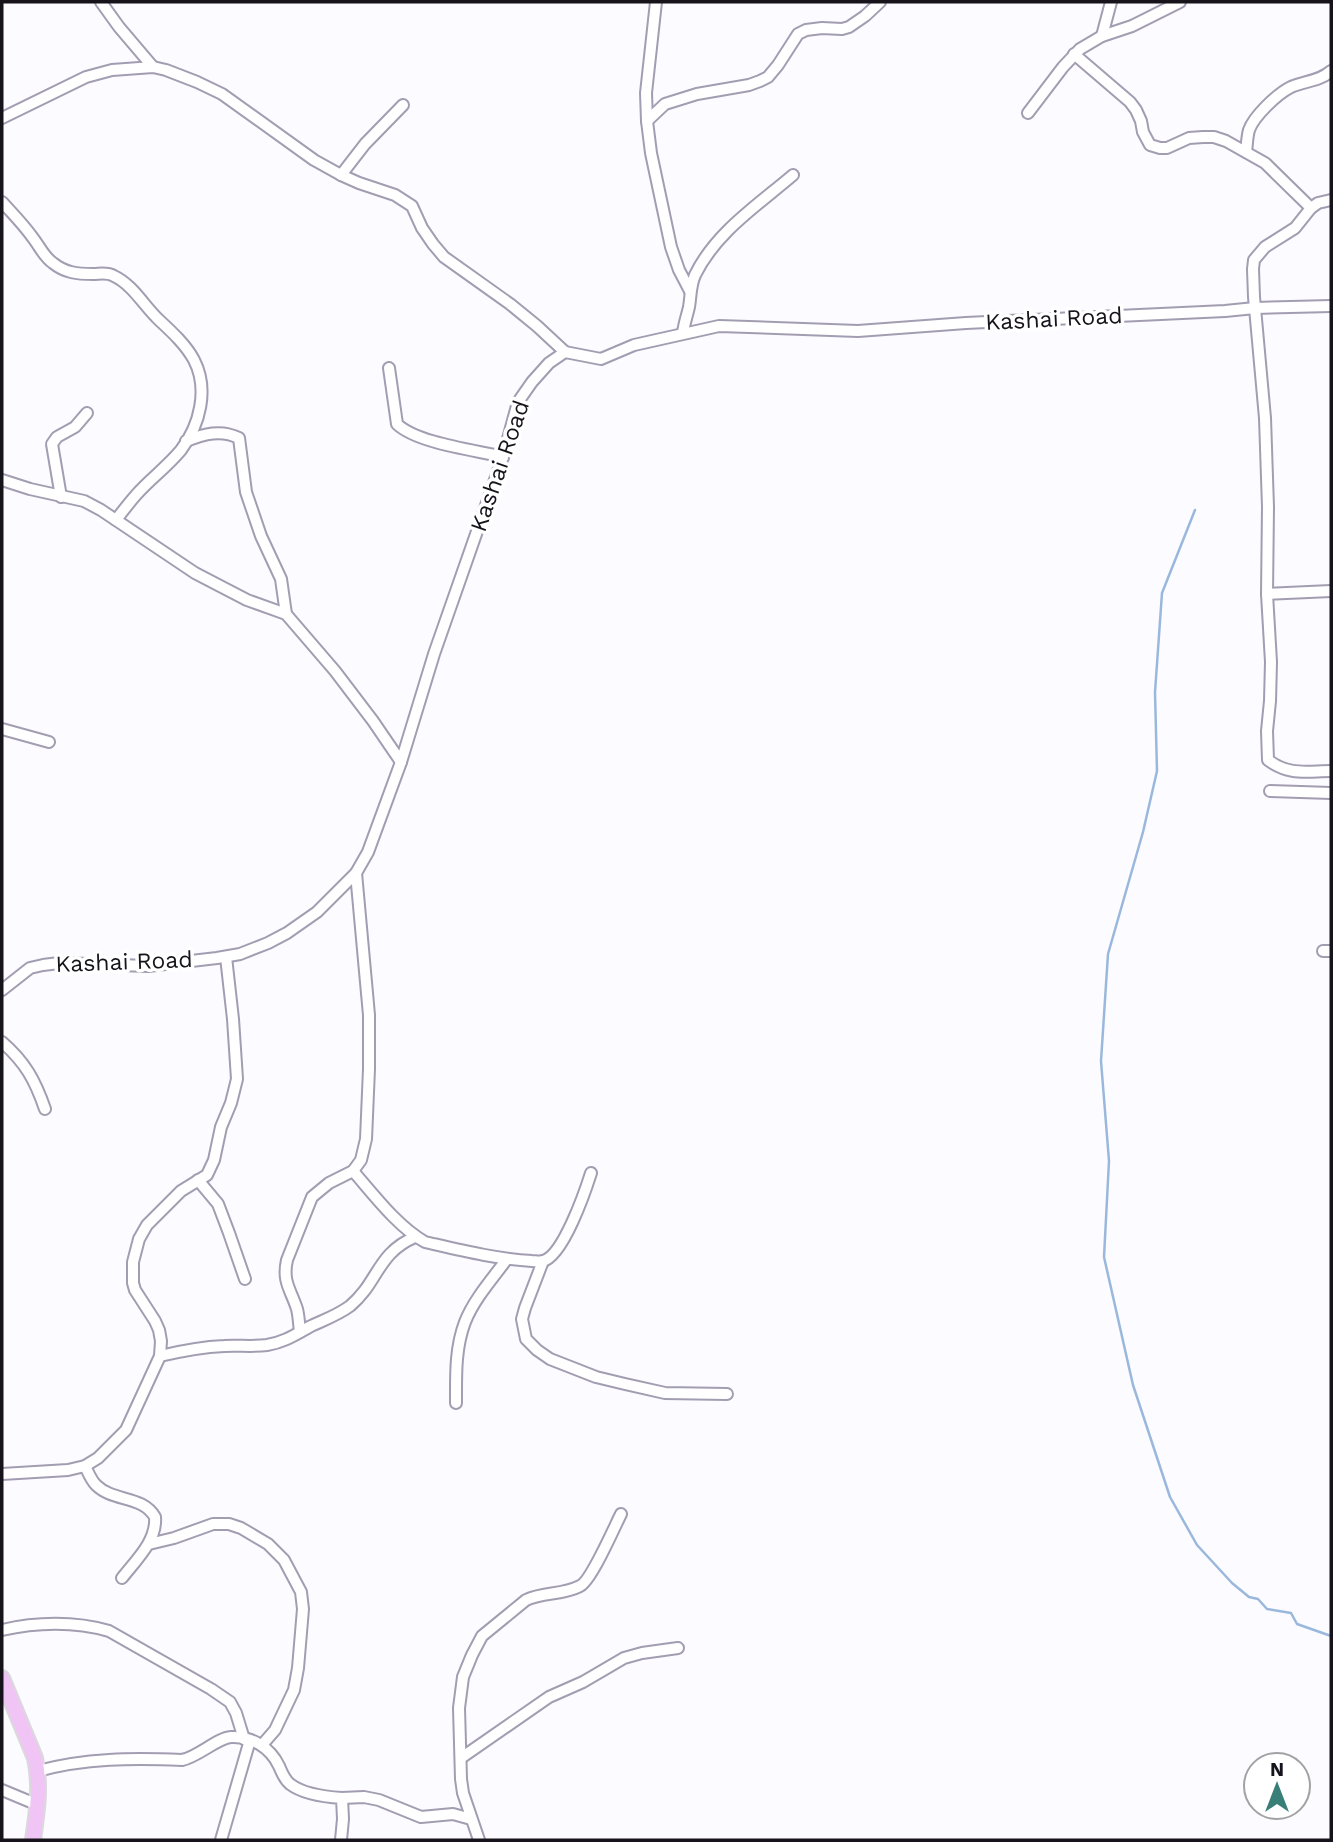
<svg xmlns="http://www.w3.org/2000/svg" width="1333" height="1842" font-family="'Work Sans',sans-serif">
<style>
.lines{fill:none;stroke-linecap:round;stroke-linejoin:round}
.stream{stroke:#9ab8dc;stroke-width:2.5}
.minor-casing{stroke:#a39db2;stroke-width:14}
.major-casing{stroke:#dad9db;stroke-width:18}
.minor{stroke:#fff;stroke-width:10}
.major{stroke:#f0c4f5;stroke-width:14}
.labels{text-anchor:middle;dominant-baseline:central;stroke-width:7;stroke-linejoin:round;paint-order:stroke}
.street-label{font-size:23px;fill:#16131b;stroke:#fff}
</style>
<rect width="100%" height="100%" fill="#fcfbff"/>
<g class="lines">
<path class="stream" d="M 1195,510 L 1162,593 L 1155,692 L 1157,771 L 1143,832 L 1108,954 L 1101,1061 L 1109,1161 L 1104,1257 L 1133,1385 L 1170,1497 L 1197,1545 L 1232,1583 L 1249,1597 L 1258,1599 L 1267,1609 L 1291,1613 L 1297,1624 L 1331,1636"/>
<defs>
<g id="minor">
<path d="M 101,2 L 119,27 L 153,67"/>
<path d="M 656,2 L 646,93 L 647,121 L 651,153 L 671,247 L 679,270 L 690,291"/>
<path d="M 1102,36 L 1111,2"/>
<path d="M 1074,54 L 1130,102 L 1136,110 L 1141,121 L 1143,132 L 1150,145 L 1160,148 L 1167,148 L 1189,138 L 1203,137 L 1214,137 L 1226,141 L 1265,163 L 1311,208"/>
<path d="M 1028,113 L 1063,67 L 1080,49 L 1102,36 L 1132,26 L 1180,2"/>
<path d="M 2,118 L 86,77 L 112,70 L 153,67 L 166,70 L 197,82 L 222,94 L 314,160 L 341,175 L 359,183 L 395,195 L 412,206 L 422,228 L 433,244 L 444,257 L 510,304 L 537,326 L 565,352"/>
<path d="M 647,121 L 665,104 L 697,94 L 749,85 L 760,81 L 768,77 L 778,65 L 798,34 L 806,30 L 822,28 L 842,29 L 849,27 L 865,16 L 880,2"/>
<path d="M 1246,152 C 1247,145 1247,137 1249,130 C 1254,116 1277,94 1291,87 C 1305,81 1320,81 1331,71"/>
<path d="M 341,175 L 365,144 L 403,105"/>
<path d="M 1331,200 L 1318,203 L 1311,208 L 1295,228 L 1265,247 L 1254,260 L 1253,269 L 1254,297 L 1265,418 L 1268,507 L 1267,594 L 1271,662 L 1270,701 L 1267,731 L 1268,760 C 1289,776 1307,771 1331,771"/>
<path d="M 2,202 C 13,214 24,225 33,238 C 40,247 44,257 53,263 C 65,273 78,274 93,274 C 100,274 107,272 114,276 C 133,285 144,306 159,320 C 172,332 186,345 194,360 C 209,389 200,425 181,450 C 167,467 150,479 136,495 C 129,503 122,512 116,520"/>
<path d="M 683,333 C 684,324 687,316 689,307 C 691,296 690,286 695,275 C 716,232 758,205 793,175"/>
<path d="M 389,368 L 397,424 C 417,443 474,450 503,457"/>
<path d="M 186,441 C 204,434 221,429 239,438 L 246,492 L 261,536 L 281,579 L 286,614"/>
<path d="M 2,480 L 30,489 L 84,501 L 101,510 L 195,573 L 247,600 L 286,614 L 335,671 L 373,721 L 401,762"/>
<path d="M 61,497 L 52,444 L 57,437 L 75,427 L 87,413"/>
<path d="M 1267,594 L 1331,591"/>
<path d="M 2,729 L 49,742"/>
<path d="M 1270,791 L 1331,793"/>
<path d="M 1323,951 L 1331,951"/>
<path d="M 2,990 L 30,968 L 43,965 L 59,963 L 148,966 L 217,958 L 240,954 L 268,943 L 287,933 L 317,912 L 356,873 L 368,852 L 401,762 L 434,654 L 503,457 L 518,402 L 532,382 L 549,363 L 565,352 L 601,359 L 634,345 L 719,326 L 858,331 L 966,323 L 1225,311 L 1255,308 L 1331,306"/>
<path d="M 2,1042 C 25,1062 35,1080 45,1109"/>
<path d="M 353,1171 C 374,1195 398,1227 425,1242 C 460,1250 496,1259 532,1261 C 535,1261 539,1262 543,1261 C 563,1256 585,1192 591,1173"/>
<path d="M 198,1180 L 218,1204 L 229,1233 L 245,1279"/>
<path d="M 543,1261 L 525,1308 L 522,1319 L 526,1339 L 537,1350 L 550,1359 L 596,1377 L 625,1384 L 665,1393 L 727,1394"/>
<path d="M 300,1332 C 299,1325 299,1317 297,1309 C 291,1290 282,1282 287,1260 L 312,1197 L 329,1183 L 353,1171 L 361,1160 L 366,1139 L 369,1069 L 369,1015 L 356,873"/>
<path d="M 160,1356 C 181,1351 202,1347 224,1346 C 238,1345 253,1347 267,1345 C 285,1342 296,1334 311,1326 C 324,1320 338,1315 350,1306 C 378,1283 377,1253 415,1237"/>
<path d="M 456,1403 C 456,1376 455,1348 465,1322 C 474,1299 493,1278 507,1259"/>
<path d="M 85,1466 C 88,1472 91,1480 96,1485 C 113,1502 142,1495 155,1517 C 157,1541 136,1560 122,1578"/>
<path d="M 2,1474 L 68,1470 L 85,1466 L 98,1458 L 126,1430 L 160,1356 L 161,1341 L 159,1330 L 155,1321 L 135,1290 L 133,1283 L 133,1262 L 139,1239 L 147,1225 L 181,1191 L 207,1175 L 214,1160 L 221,1127 L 231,1103 L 237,1079 L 233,1019 L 226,957"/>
<path d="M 149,1544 L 174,1538 L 213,1524 L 229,1524 L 241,1528 L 268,1544 L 284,1560 L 301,1592 L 303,1609 L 298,1668 L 294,1690 L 275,1730 L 262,1745"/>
<path d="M 2,1630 C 36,1622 75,1621 109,1631 L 211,1689 L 230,1702 L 236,1713 L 244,1739"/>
<path d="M 461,1758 L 549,1697 L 583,1682 L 624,1658 L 642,1653 L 678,1648"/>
<path d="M 38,1771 C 85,1758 133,1758 182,1760 C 198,1757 217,1738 231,1737 C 251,1736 270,1747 279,1766 C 282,1773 284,1779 290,1784 C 303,1794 326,1797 342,1798 L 343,1819 L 341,1840"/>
<path d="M 2,1790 L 38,1805"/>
<path d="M 342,1798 L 364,1797 L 379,1800 L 421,1817 L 453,1814 L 471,1819"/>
<path d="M 221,1840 L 250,1740"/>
<path d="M 479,1840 L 463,1793 L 461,1779 L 459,1708 L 463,1677 L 472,1655 L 482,1636 L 526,1600 C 543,1592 563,1595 580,1586 C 591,1581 614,1528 621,1514"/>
</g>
<path id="major" d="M 2,1678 L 35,1758 C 41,1786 37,1812 33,1840"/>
</defs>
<use href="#minor" class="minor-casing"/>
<use href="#major" class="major-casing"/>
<use href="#minor" class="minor"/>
<use href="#major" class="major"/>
</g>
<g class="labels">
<g class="street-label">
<text transform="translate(1054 319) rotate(-3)">Kashai Road</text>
<text transform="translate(500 466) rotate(-71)">Kashai Road</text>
<text transform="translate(124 962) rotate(-2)">Kashai Road</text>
</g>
</g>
<rect width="1333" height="1842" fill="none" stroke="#16131b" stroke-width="7"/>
<g transform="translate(1277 1786)"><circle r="33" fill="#ffffff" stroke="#a2a1a4" stroke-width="2"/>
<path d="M0-5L12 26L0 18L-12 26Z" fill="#387f77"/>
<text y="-10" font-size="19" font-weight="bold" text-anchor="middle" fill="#16131b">N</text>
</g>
</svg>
